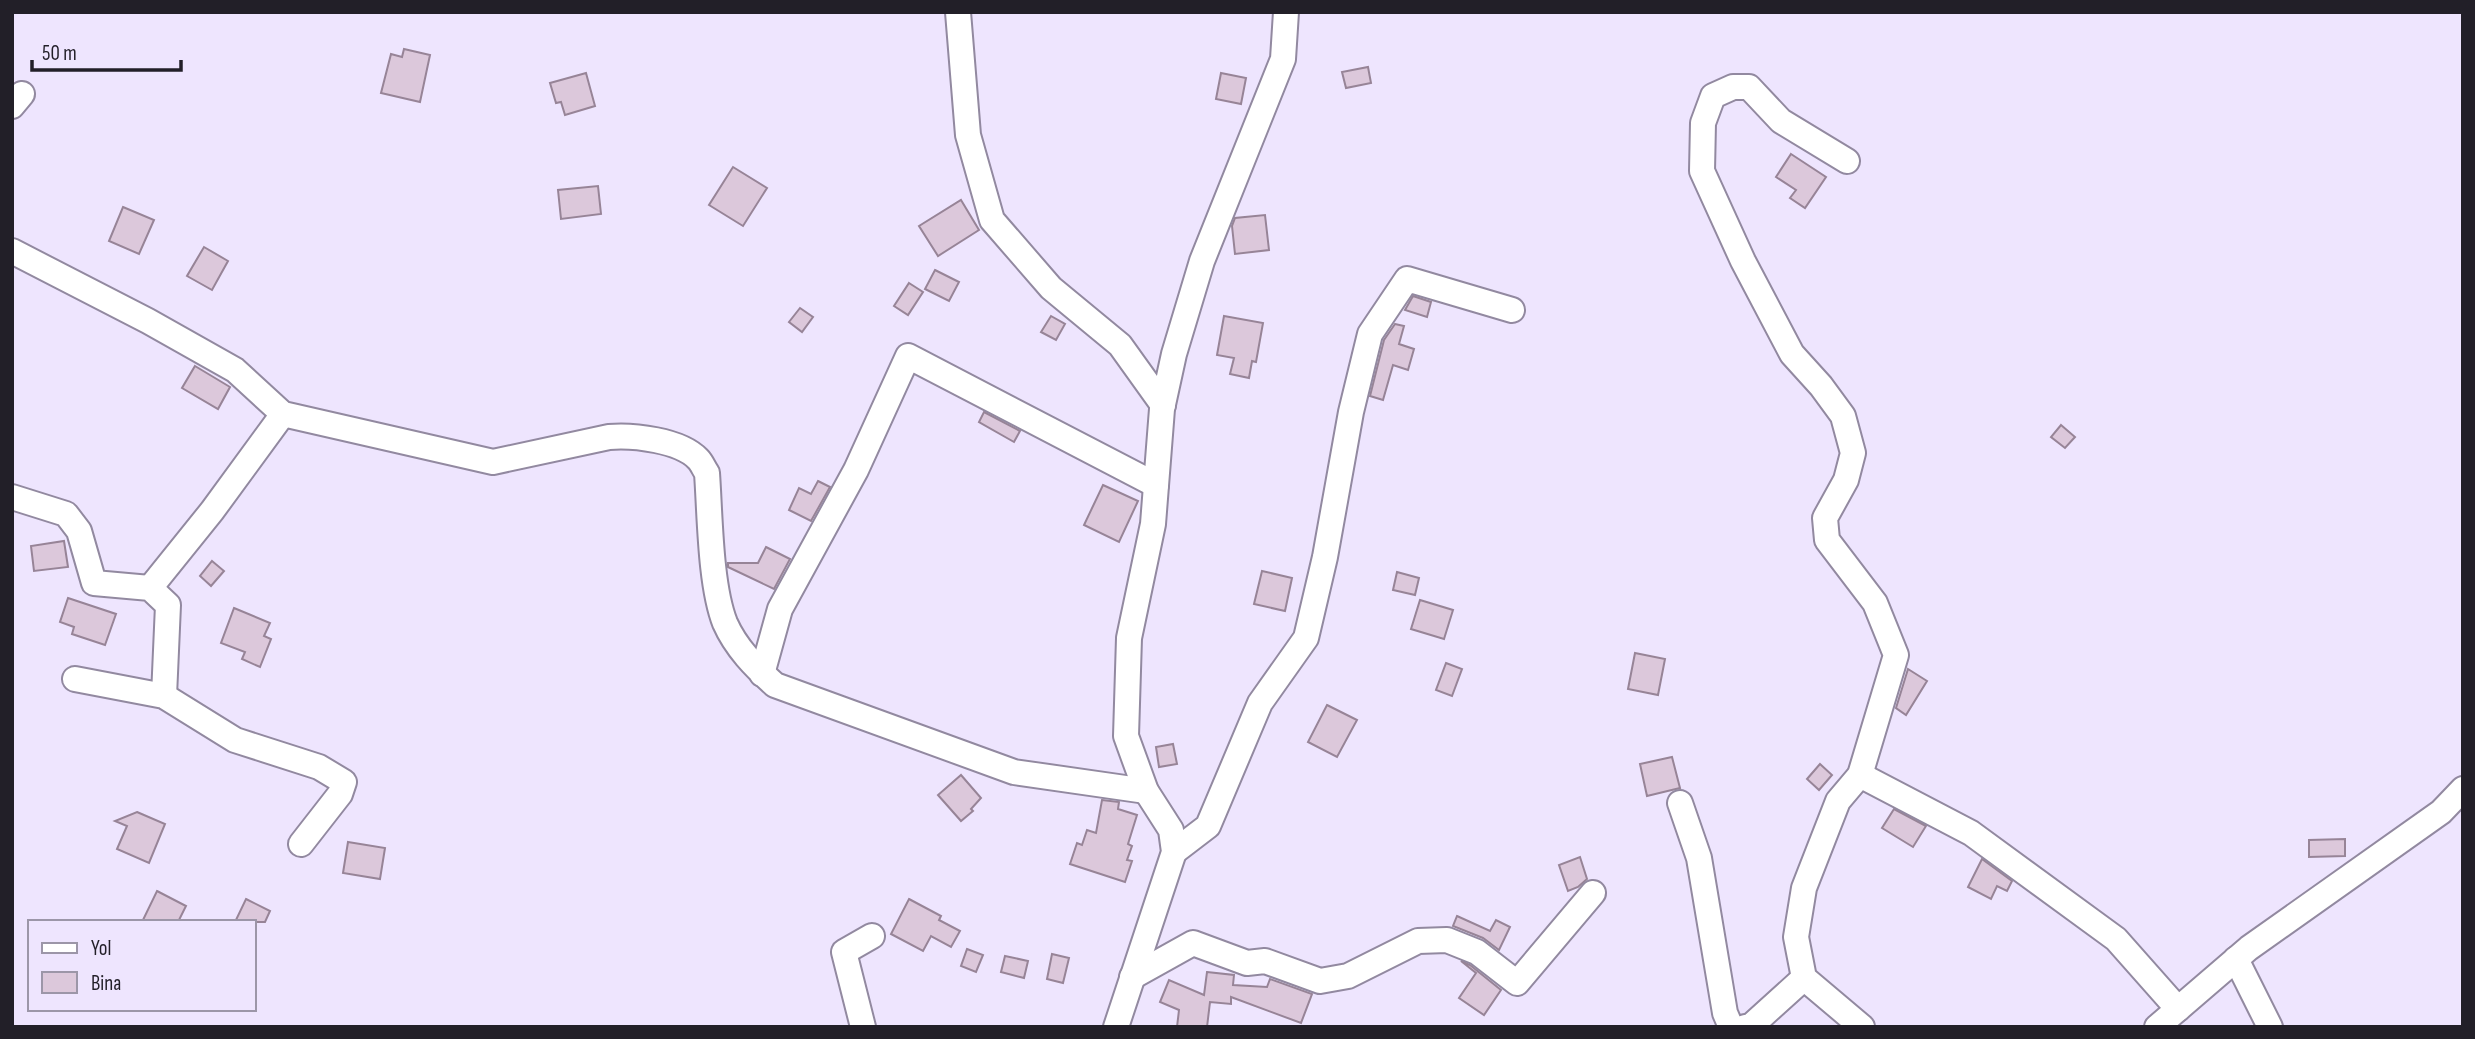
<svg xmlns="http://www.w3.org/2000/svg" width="2475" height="1039" font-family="'Sofia Sans Condensed',sans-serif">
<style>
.building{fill:#dcc8db;stroke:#978497;stroke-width:2}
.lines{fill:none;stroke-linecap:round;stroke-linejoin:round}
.minor-casing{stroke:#9289a0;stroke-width:28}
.minor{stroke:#fff;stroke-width:24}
</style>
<rect width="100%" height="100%" fill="#eee5fe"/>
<g class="building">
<path d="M 404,49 L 430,55 L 420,102 L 381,93 L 391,54 L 402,57 Z"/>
<path d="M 1368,67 L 1371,83 L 1346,88 L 1342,72 Z"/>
<path d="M 586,73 L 595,106 L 565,115 L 561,102 L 556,103 L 550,83 Z"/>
<path d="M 1221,73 L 1246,78 L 1241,104 L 1216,99 Z"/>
<path d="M 1791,154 L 1826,177 L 1805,208 L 1790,198 L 1796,190 L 1776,177 Z"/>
<path d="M 733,167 L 767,188 L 743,226 L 709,205 Z"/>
<path d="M 598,186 L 601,214 L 561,219 L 558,190 Z"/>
<path d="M 961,200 L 979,230 L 938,256 L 919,226 Z"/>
<path d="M 123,207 L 154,220 L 139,254 L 109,241 Z"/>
<path d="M 1265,215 L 1269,250 L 1235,254 L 1232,226 L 1235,218 Z"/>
<path d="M 204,247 L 228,261 L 212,290 L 187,276 Z"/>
<path d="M 935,270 L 959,282 L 949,301 L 925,289 Z"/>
<path d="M 909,283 L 923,292 L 908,315 L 894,306 Z"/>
<path d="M 1413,296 L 1431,302 L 1427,317 L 1405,310 Z"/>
<path d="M 800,308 L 813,317 L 802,332 L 789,322 Z"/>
<path d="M 1051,316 L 1065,324 L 1056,340 L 1041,332 Z"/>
<path d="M 1224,316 L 1263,323 L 1256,362 L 1252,361 L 1249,378 L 1230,374 L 1234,358 L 1217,355 Z"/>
<path d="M 1395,324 L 1404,326 L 1399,344 L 1414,349 L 1408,370 L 1393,365 L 1383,400 L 1370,396 L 1384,340 Z"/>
<path d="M 195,366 L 230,387 L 218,409 L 182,388 Z"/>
<path d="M 984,412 L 1020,431 L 1014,442 L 979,422 Z"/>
<path d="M 2061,425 L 2075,437 L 2065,448 L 2051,437 Z"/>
<path d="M 818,481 L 830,487 L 811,521 L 789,510 L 799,488 L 811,494 Z"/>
<path d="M 1103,485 L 1138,501 L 1119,542 L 1084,525 Z"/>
<path d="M 64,541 L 68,567 L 34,571 L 31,546 Z"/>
<path d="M 766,547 L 790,559 L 774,589 L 728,567 L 728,563 L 758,563 Z"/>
<path d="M 212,561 L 224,571 L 211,586 L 200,576 Z"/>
<path d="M 1262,571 L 1292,578 L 1285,611 L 1254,604 Z"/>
<path d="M 1397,572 L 1419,578 L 1415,595 L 1393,590 Z"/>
<path d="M 68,598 L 116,614 L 105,645 L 72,634 L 74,627 L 60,622 Z"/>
<path d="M 1420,600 L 1453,610 L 1444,639 L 1411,629 Z"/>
<path d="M 234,608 L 270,623 L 264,636 L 271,639 L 260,667 L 242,659 L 245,652 L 221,643 Z"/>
<path d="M 1635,653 L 1665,659 L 1658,695 L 1628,689 Z"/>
<path d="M 1446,663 L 1462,669 L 1452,696 L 1436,690 Z"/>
<path d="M 1908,669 L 1927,681 L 1906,715 L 1896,708 Z"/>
<path d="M 1327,705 L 1357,720 L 1337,757 L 1308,742 Z"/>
<path d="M 1173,744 L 1177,764 L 1159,767 L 1156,747 Z"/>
<path d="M 1672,757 L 1680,788 L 1647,796 L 1640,764 Z"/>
<path d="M 1820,764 L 1832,775 L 1819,790 L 1807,779 Z"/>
<path d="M 961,775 L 981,798 L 971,809 L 973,811 L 961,821 L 938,795 Z"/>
<path d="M 1102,800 L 1119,802 L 1118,809 L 1137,815 L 1128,844 L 1132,846 L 1127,860 L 1132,861 L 1125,882 L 1070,864 L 1077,843 L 1082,845 L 1087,830 L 1096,833 Z"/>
<path d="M 1894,809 L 1926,826 L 1913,847 L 1882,828 Z"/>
<path d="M 137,812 L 165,824 L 149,863 L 117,849 L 127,826 L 115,821 Z"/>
<path d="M 2345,839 L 2345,856 L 2309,857 L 2309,840 Z"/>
<path d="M 348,842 L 385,848 L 380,879 L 343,873 Z"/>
<path d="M 1580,857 L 1587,879 L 1578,887 L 1568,891 L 1559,865 Z"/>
<path d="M 1982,859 L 2012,881 L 2007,891 L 1997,886 L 1991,899 L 1968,887 Z"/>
<path d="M 157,891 L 186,906 L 178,922 L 142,922 Z"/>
<path d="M 246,899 L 270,911 L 265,922 L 235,922 Z"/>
<path d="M 909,899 L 941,916 L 939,920 L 960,931 L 951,947 L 931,936 L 923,951 L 891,934 Z"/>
<path d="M 1457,916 L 1490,931 L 1496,920 L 1510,927 L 1499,950 L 1483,938 L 1453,926 Z"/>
<path d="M 967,949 L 983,955 L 976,972 L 961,966 Z"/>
<path d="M 1052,954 L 1069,958 L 1063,983 L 1047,979 Z"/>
<path d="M 1005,956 L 1028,961 L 1024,978 L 1001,972 Z"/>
<path d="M 1461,961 L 1470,965 L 1501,990 L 1484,1015 L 1459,998 L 1476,973 Z"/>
<path d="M 1207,972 L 1234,975 L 1233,985 L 1267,987 L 1270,979 L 1312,994 L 1301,1023 L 1231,997 L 1231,1004 L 1210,1002 L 1207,1027 L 1177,1027 L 1179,1010 L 1160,1002 L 1169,980 L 1204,995 Z"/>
</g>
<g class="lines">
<defs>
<g id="minor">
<path d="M 958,12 L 968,135 L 992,220 L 1051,288 L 1120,345 L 1163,405"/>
<path d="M 12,106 L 22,94"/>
<path d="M 1847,161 L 1781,121 L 1749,87 L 1733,87 L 1713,96 L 1703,123 L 1702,171 L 1743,261 L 1792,354 L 1821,386 L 1843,416 L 1853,453 L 1846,480 L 1825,518 L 1827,540 L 1875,603 L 1896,655 L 1860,775 L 1838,801 L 1804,888 L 1796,937 L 1804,978 L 1862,1027"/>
<path d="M 12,251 L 148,321 L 235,370 L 283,414 L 493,462 L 609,437 C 633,435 680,440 698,459 C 702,463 704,469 707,473 C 710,515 710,585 725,623 C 736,648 755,667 775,685 L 1014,772 L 1146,791"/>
<path d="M 12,497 L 66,514 L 79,531 L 94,583 L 150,588 L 168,605 L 164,696"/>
<path d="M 150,588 L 212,511 L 283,414"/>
<path d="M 762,674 L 780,609 L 856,470 L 908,356 L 1156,485"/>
<path d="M 75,679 L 164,696 L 235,740 L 319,767 L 344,782 L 340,794 L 301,844"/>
<path d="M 1860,775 L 1971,833 L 2116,939 L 2178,1009"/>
<path d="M 1680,803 L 1699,858 L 1725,1013 L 1731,1027"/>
<path d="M 1174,852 L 1208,826 L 1260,703 L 1306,638 L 1325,557 L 1351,412 L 1370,334 L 1407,279 L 1512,310"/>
<path d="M 2236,959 L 2270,1027"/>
<path d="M 1132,977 L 1193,943 L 1247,963 L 1265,961 L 1320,981 L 1348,976 L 1418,941 L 1447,940 L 1477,952 L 1517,983 L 1593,893"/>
<path d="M 863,1027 L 844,952 L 872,936"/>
<path d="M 1116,1027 L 1174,852 L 1171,830 L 1146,791 L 1126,736 L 1129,638 L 1153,524 L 1162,409 L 1174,354 L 1202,261 L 1283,59 L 1286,12"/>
<path d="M 1745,1027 L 1751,1026 L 1804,978"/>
<path d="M 2157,1027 L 2249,948 L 2441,812 L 2463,789"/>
</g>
</defs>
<use href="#minor" class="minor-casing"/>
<use href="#minor" class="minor"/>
</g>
<rect width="2475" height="1039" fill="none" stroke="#221f28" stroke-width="28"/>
<rect x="28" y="920" width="228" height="91" fill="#eee5fe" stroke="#9c96a8" stroke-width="2"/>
<rect x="42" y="943" width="35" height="10" fill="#ffffff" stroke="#9c96a8" stroke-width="2"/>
<text x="91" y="955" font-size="21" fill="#221f28">Yol</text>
<rect x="42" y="972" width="35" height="21" fill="#dcc8db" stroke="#9c96a8" stroke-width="2"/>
<text x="91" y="990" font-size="21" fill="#221f28">Bina</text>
<path d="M32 60v10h149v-10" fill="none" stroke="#221f28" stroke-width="3.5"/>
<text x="42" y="60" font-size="21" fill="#221f28" stroke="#eee5fe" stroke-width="5" paint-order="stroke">50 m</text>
</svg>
